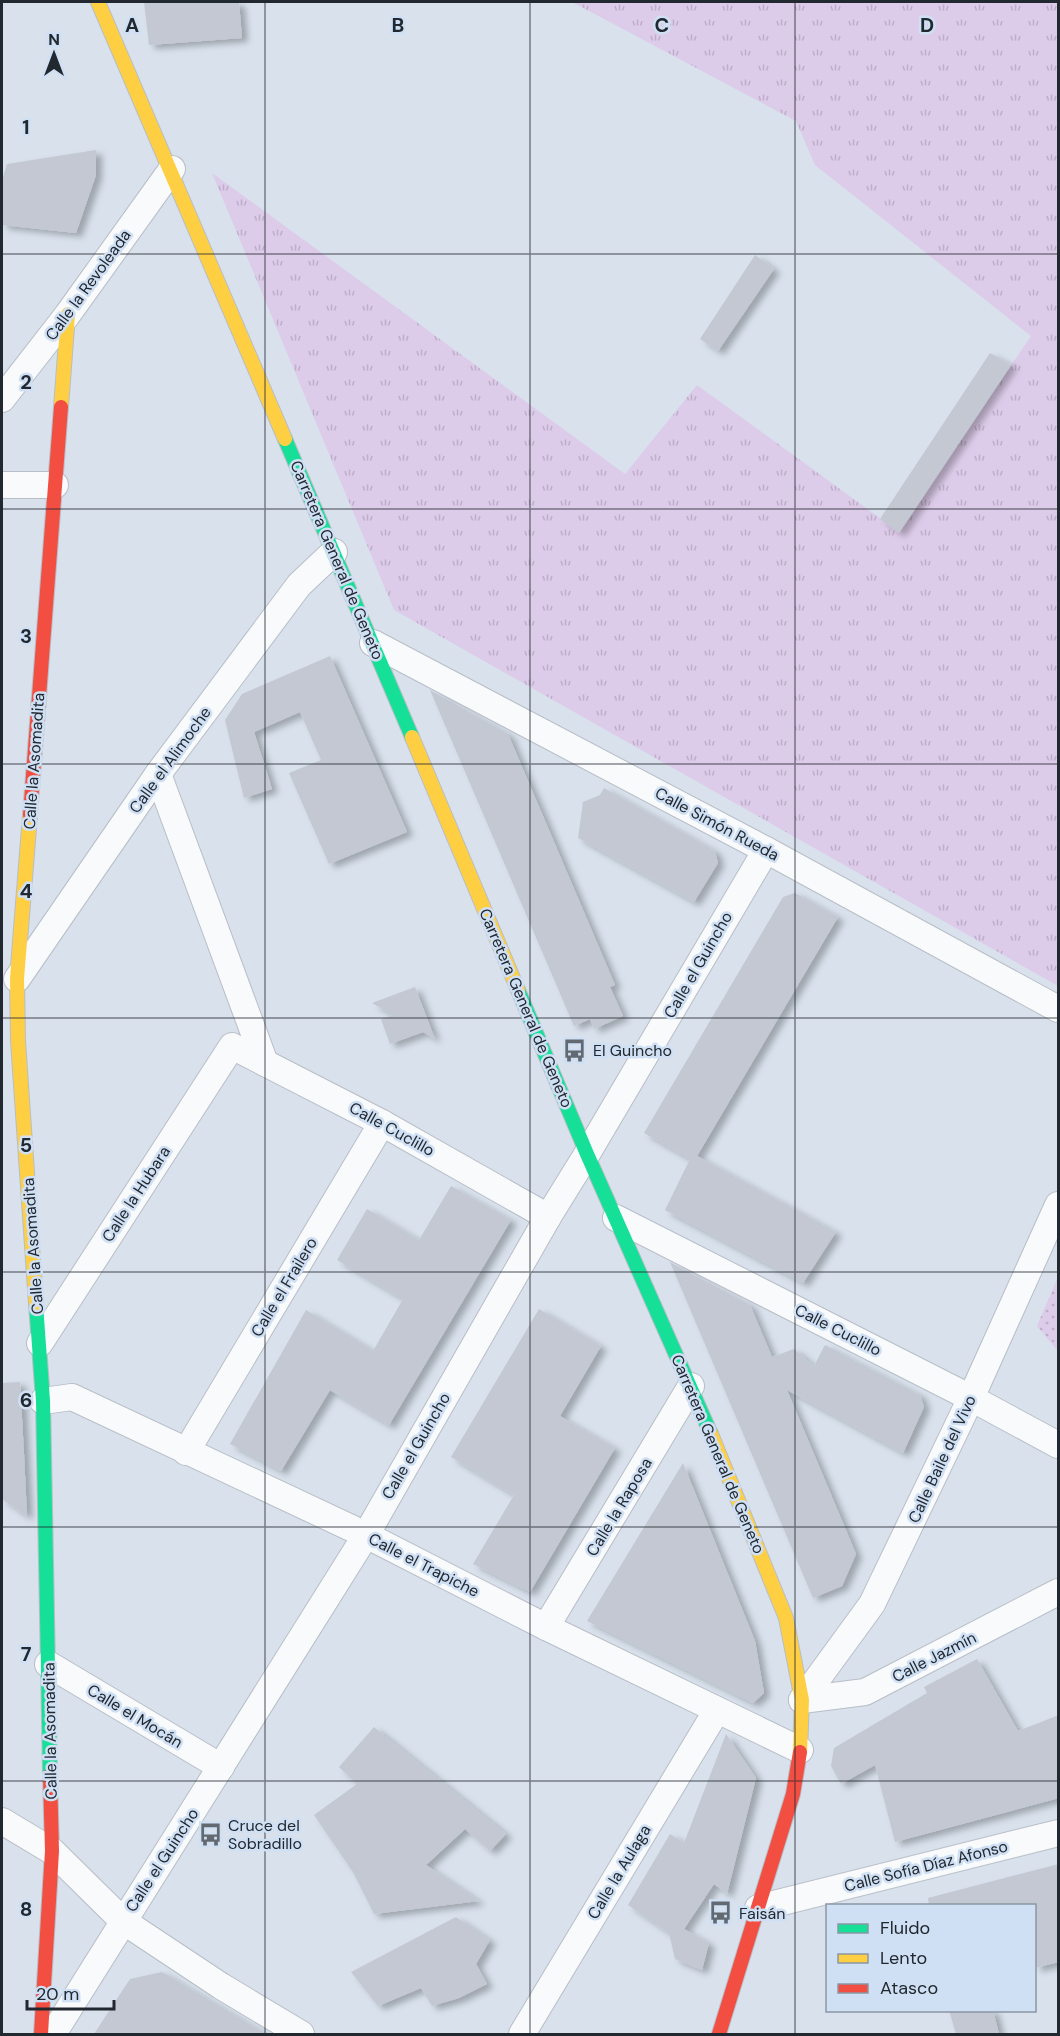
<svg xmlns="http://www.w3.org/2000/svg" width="1060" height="2036" font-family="'DM Sans',sans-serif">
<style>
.grass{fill:url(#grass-tufts)}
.garden{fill:url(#garden-dots)}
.building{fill:#c4c8d2;filter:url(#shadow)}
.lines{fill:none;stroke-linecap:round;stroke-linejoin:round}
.street-casing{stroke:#b8bec7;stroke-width:28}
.fast-casing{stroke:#b8bec7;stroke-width:16}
.slow-casing{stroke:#b8bec7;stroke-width:16}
.jam-casing{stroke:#b8bec7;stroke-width:16}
.street{stroke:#f9fafc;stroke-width:26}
.fast{stroke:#16e098;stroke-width:14}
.slow{stroke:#ffcf43;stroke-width:14}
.jam{stroke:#f24e42;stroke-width:14}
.grid{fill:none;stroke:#22282f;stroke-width:1.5;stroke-opacity:0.55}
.labels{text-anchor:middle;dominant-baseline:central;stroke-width:5;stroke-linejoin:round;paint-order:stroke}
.street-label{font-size:16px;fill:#22282f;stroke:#d0e0f4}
.poi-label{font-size:16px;fill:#22282f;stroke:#d0e0f4;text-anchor:start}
.grid-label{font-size:20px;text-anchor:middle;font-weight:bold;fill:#22282f;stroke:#d0e0f4;stroke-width:5;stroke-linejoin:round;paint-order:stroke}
</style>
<defs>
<pattern id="grass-tufts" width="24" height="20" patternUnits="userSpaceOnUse" patternTransform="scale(1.5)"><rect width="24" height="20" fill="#ddcbea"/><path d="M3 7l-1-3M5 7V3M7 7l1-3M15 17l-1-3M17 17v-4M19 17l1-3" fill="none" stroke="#bdaec9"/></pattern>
<pattern id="garden-dots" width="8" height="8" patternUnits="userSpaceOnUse" patternTransform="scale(1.5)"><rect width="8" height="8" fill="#ddcbea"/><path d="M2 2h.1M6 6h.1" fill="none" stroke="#bdaec9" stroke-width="1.8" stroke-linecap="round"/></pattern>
<filter id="shadow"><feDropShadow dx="6" dy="4" stdDeviation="3" flood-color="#0004"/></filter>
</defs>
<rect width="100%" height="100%" fill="#d8e1ec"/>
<path class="grass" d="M 572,2 L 1058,2 L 1058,986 L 394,610 L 212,173 L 625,474 L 697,385 L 899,532 L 1031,336 L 815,165 L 796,121 Z"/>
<path class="garden" d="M 1058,1277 L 1058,1348 L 1056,1349 L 1037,1326 Z"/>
<g class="building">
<path d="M 144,2 L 239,2 L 242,38 L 149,45 Z"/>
<path d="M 96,150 L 96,175 L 76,233 L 2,225 L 2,181 L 7,164 Z"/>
<path d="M 755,255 L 774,269 L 718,351 L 700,339 Z"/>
<path d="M 990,353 L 1011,365 L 899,533 L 880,519 Z"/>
<path d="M 330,656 L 407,832 L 329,864 L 289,773 L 321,760 L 300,712 L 254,732 L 272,789 L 244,798 L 225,720 L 242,694 Z"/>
<path d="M 430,690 L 508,734 L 615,985 L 610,987 L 623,1016 L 594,1029 L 590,1019 L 574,1026 Z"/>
<path d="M 604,788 L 715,851 L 718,863 L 694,902 L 578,838 L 583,802 L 600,795 Z"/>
<path d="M 795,893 L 838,917 L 697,1156 L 836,1232 L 803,1283 L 665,1210 L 690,1159 L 644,1133 L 783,897 Z"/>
<path d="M 415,987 L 435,1039 L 423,1032 L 390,1044 L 381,1019 L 393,1015 L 372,1003 Z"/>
<path d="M 451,1186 L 511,1220 L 389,1425 L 330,1390 L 281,1471 L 230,1444 L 306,1310 L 373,1351 L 403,1299 L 337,1260 L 367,1209 L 419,1240 Z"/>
<path d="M 670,1262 L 750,1305 L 772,1357 L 794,1349 L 814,1366 L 825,1345 L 920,1395 L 924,1407 L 903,1453 L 787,1390 L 856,1554 L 842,1586 L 813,1598 Z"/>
<path d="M 539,1309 L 601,1346 L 560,1416 L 615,1448 L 530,1592 L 473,1564 L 514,1495 L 451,1457 Z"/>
<path d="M 20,1382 L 24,1454 L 27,1516 L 2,1499 L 2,1383 Z"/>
<path d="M 683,1463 L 755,1641 L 764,1693 L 753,1703 L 587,1621 Z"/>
<path d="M 977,1659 L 1018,1731 L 1059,1715 L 1059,1798 L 895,1842 L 875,1765 L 841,1784 L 831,1766 L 834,1748 L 927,1693 L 924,1687 Z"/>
<path d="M 374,1727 L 506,1834 L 490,1851 L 465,1829 L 426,1865 L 479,1901 L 374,1914 L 353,1872 L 314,1815 L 357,1784 L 339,1767 Z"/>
<path d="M 726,1734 L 756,1778 L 727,1894 L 714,1884 L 684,1929 L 709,1943 L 702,1970 L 675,1959 L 669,1933 L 628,1905 L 670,1834 L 684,1843 Z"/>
<path d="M 1059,1864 L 1059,1962 L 1035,1968 L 1035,1905 L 929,1905 L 928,1898 Z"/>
<path d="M 456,1917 L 490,1940 L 476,1964 L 487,1984 L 459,1998 L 432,2006 L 421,1988 L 378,2006 L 351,1972 Z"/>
<path d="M 162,1972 L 221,2007 L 266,2034 L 94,2034 L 130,1979 Z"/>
<path d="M 949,2010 L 993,2010 L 999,2034 L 956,2034 Z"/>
</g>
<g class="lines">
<defs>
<g id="street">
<path d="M 2,399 L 68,314 L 172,169"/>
<path d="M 2,485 L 55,485"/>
<path d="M 373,643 L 766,850 L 1058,1009"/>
<path d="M 158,774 L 265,1063"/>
<path d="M 17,979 L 158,774 L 299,585 L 334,552"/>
<path d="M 616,1218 L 971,1398 L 1058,1445"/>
<path d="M 40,1343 L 232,1046 L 382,1123 L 548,1217"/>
<path d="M 43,1401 L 72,1397 L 366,1535 L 546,1627 L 800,1750"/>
<path d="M 186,1452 L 382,1123"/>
<path d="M 546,1627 L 691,1386"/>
<path d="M 48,1664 L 221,1767"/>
<path d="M 802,1700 L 872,1604 L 971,1398 L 1058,1205"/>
<path d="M 802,1700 L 865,1692 L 1058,1592"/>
<path d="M 2,1821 L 52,1851 L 123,1921 L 221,1986 L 301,2034"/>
<path d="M 758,1908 L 1058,1833"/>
<path d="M 53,2034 L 366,1535 L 548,1217 L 587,1154 L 766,850"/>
<path d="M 522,2034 L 717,1710"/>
</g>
<g id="fast">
<path d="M 285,439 L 412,737"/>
<path d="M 518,990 L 587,1154 L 711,1434"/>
<path d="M 36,1304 L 43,1401 L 50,1775"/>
</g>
<g id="slow">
<path d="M 98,2 L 285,439"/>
<path d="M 61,407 L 68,314"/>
<path d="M 412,737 L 518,990"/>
<path d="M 30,815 L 17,979 L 18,1041 L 36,1304"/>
<path d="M 711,1434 L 786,1618 L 802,1700 L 800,1752"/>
</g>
<g id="jam">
<path d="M 30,815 L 61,407"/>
<path d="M 41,2034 L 52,1851 L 50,1775"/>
<path d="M 719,2034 L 793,1794 L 800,1752"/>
</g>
</defs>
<use href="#street" class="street-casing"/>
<use href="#fast" class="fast-casing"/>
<use href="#slow" class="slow-casing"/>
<use href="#jam" class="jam-casing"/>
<use href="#street" class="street"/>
<use href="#fast" class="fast"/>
<use href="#slow" class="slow"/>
<use href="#jam" class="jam"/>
</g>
<path class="grid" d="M 265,2 L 265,2034M 530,2 L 530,2034M 795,2 L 795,2034M 2,254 L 1058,254M 2,509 L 1058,509M 2,764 L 1058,764M 2,1018 L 1058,1018M 2,1272 L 1058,1272M 2,1527 L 1058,1527M 2,1781 L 1058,1781"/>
<defs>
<symbol id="bus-bare" viewBox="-9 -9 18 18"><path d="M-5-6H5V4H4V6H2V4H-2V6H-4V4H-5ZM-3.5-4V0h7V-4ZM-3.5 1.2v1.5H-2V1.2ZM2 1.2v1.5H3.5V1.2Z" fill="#626971" stroke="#d0e0f4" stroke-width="2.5" paint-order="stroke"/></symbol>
</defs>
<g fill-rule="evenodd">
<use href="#bus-bare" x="558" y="1034" width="33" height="33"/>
<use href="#bus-bare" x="194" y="1818" width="33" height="33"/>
<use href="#bus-bare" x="704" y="1896" width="33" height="33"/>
</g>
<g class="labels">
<g class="street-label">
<text transform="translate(88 285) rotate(-54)">Calle la Revoleada</text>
<text transform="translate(337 560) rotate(67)">Carretera General de Geneto</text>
<text transform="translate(170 760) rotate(-54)">Calle el Alimoche</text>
<text transform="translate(34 761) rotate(-86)">Calle la Asomadita</text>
<text transform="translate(717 824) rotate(28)">Calle Simón Rueda</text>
<text transform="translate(698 965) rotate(-60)">Calle el Guincho</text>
<text transform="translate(526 1008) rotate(67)">Carretera General de Geneto</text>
<text transform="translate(392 1129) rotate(29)">Calle Cuclillo</text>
<text transform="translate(136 1194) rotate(-57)">Calle la Hubara</text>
<text transform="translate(33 1246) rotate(-94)">Calle la Asomadita</text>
<text transform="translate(284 1287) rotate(-59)">Calle el Frailero</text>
<text transform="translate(838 1330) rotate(27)">Calle Cuclillo</text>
<text transform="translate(416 1446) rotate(-60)">Calle el Guincho</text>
<text transform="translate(718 1454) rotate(67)">Carretera General de Geneto</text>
<text transform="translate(942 1459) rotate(-65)">Calle Baile del Vivo</text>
<text transform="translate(619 1507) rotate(-59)">Calle la Raposa</text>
<text transform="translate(424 1565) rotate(27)">Calle el Trapiche</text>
<text transform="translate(934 1657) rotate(-27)">Calle Jazmín</text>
<text transform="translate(135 1716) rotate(31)">Calle el Mocán</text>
<text transform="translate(50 1731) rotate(-91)">Calle la Asomadita</text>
<text transform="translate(162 1860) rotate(-57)">Calle el Guincho</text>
<text transform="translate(926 1866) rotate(-14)">Calle Sofía Díaz Afonso</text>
<text transform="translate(619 1872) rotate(-59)">Calle la Aulaga</text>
</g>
<g class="poi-label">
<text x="593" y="1050">El Guincho</text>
<text x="228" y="1825">Cruce del<tspan x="228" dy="18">Sobradillo</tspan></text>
<text x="739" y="1913">Faisán</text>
</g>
</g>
<g class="grid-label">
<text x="132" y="32">A</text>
<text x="398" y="32">B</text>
<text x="662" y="32">C</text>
<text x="927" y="32">D</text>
<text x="26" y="134">1</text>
<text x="26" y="389">2</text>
<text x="26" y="643">3</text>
<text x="26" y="898">4</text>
<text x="26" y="1152">5</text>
<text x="26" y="1407">6</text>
<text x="26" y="1661">7</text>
<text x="26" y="1916">8</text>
</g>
<rect width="1060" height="2036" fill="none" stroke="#22282f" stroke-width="6"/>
<rect x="826" y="1904" width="210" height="108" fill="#d0e0f4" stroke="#8a96a5" stroke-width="1.5"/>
<rect x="838" y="1924" width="30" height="9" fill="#16e098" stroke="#8a96a5" stroke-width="1.5"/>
<text x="880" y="1934" font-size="18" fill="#22282f">Fluido</text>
<rect x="838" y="1954" width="30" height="9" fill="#ffcf43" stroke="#8a96a5" stroke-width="1.5"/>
<text x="880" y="1964" font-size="18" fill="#22282f">Lento</text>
<rect x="838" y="1984" width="30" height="9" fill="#f24e42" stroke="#8a96a5" stroke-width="1.5"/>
<text x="880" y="1994" font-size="18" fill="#22282f">Atasco</text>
<g transform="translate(54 54)" stroke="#d0e0f4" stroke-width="4.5" paint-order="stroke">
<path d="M0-4.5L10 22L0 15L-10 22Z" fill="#22282f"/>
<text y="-9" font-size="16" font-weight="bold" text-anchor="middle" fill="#22282f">N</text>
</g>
<path d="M27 2000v9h87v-9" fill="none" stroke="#22282f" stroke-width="3"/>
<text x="36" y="2000" font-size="18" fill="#22282f" stroke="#d0e0f4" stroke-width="4.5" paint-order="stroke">20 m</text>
</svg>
